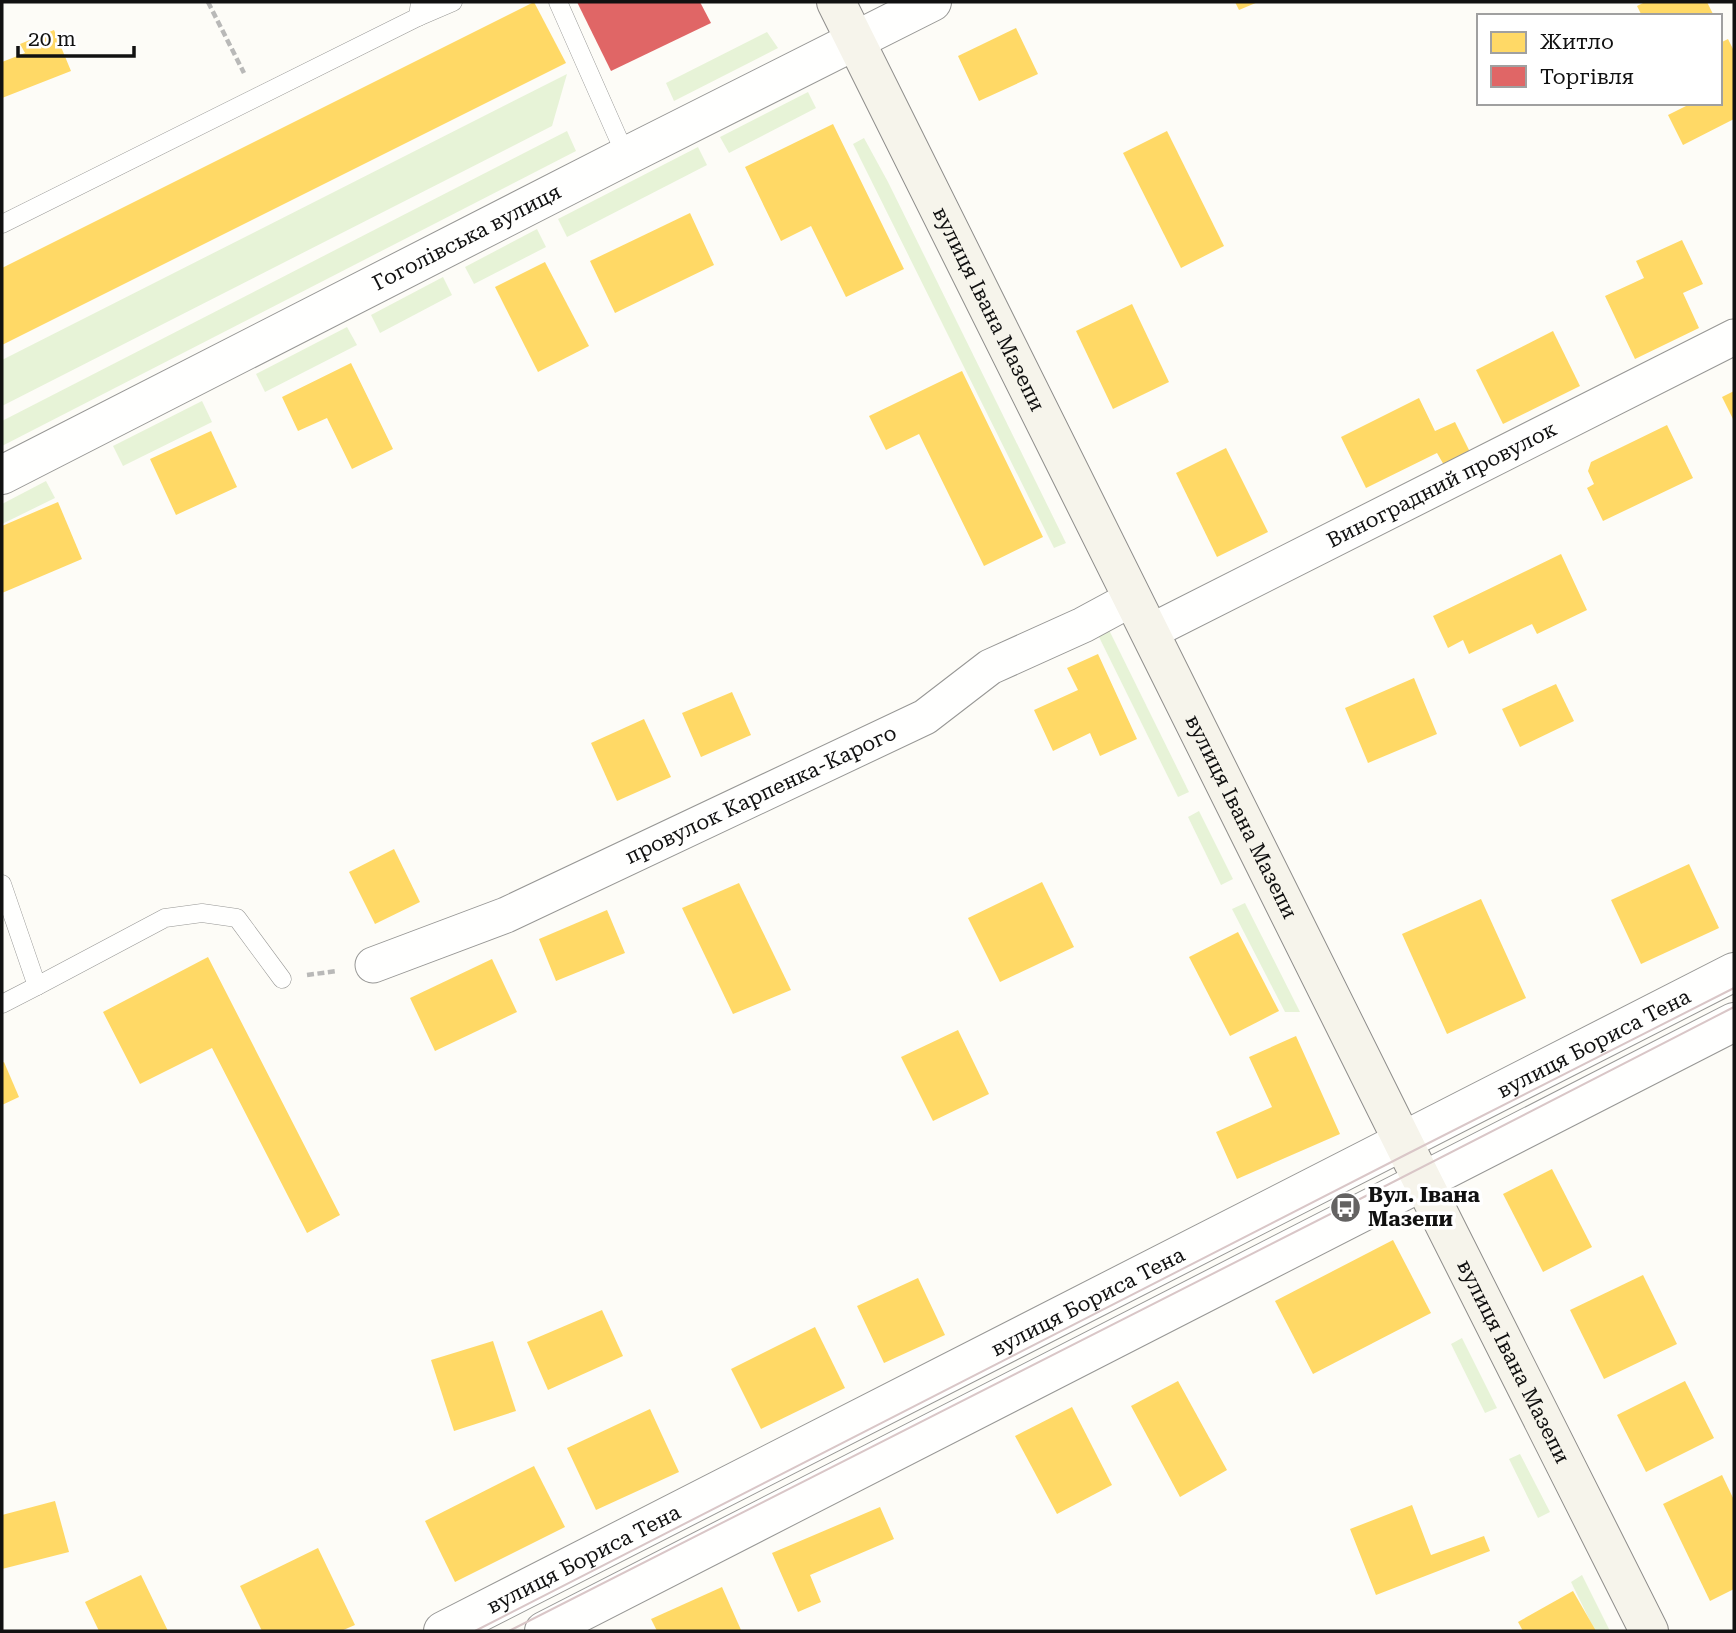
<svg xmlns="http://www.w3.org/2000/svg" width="1736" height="1633" font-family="'Roboto Serif',serif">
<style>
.green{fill:#e7f3d7}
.homes{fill:#ffd966}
.shops{fill:#e06666}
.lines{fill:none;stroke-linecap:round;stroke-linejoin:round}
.service-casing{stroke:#979795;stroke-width:19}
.minor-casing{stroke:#979795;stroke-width:37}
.tertiary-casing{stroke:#979795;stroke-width:40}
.secondary-casing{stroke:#8e8d8b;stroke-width:40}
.path{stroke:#b9b9b8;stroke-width:4.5;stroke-dasharray:7 3.5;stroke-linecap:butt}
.service{stroke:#fffffe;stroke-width:18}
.minor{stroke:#fffffe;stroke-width:35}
.tertiary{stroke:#fffffe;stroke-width:38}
.secondary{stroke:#f6f4eb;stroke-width:38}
.tram{stroke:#d9c6c7;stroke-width:2}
.labels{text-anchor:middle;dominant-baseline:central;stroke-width:7;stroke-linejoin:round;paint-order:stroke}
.street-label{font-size:21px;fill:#111;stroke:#fff}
.poi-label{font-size:21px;font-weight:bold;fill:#111;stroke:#fff;text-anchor:start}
</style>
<rect width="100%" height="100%" fill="#fdfcf7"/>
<g class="green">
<path d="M 767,32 L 778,48 L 674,101 L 666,83 Z"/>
<path d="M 567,74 L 552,126 L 2,406 L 2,360 Z"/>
<path d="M 808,92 L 816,108 L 729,153 L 720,137 Z"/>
<path d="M 567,131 L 576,151 L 2,446 L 2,421 Z"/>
<path d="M 864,138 L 888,182 L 1066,543 L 1054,548 L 853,144 Z"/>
<path d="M 698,147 L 707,165 L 567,237 L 558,219 Z"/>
<path d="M 537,229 L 546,247 L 474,284 L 465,267 Z"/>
<path d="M 443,277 L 452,295 L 380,333 L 371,315 Z"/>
<path d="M 347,327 L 357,345 L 265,392 L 256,374 Z"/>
<path d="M 202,401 L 212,422 L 123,466 L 113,446 Z"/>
<path d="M 46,481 L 55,498 L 2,524 L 2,504 Z"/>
<path d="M 1109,630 L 1189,792 L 1178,797 L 1098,635 Z"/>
<path d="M 1199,811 L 1233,879 L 1221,885 L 1188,817 Z"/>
<path d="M 1245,903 L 1300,1012 L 1285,1012 L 1232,909 Z"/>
<path d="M 1462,1338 L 1497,1408 L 1485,1413 L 1451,1344 Z"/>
<path d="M 1520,1454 L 1550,1512 L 1538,1518 L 1509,1459 Z"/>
<path d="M 1582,1575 L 1610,1631 L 1595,1631 L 1571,1582 Z"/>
</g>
<g class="homes">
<path d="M 534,2 L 566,63 L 2,345 L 2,268 Z"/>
<path d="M 1235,2 L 1258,2 L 1239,10 Z"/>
<path d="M 1645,2 L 1707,2 L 1713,14 L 1710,16 L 1642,16 L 1637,6 Z"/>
<path d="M 1016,28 L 1038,74 L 979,101 L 958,56 Z"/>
<path d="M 54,30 L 71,71 L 2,98 L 2,62 L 25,53 L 20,44 Z"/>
<path d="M 1728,39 L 1734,51 L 1734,119 L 1683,145 L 1668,115 L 1692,103 L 1720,103 L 1720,43 Z"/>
<path d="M 833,124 L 904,269 L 846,297 L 811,226 L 781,241 L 745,167 Z"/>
<path d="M 1167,131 L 1224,246 L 1181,268 L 1123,153 Z"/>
<path d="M 690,213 L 714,265 L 615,313 L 590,261 Z"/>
<path d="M 1682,240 L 1703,284 L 1683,293 L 1699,328 L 1635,359 L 1605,296 L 1644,278 L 1636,261 Z"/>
<path d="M 545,262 L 589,346 L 538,372 L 495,287 Z"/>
<path d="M 1132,304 L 1169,382 L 1113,409 L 1076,331 Z"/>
<path d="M 1553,331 L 1580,386 L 1503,424 L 1476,370 Z"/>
<path d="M 351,363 L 393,449 L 352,469 L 327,418 L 298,431 L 282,397 Z"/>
<path d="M 962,371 L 1043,537 L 984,566 L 919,434 L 886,450 L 869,416 Z"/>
<path d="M 1734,391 L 1734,421 L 1722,397 Z"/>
<path d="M 1419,398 L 1435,431 L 1455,422 L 1470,452 L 1444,465 L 1437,453 L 1366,488 L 1341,437 Z"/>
<path d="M 1667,425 L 1693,478 L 1603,521 L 1587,488 L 1594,484 L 1588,471 L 1591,462 Z"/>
<path d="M 211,431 L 237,487 L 176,515 L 150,459 Z"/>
<path d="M 1226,448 L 1268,532 L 1217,557 L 1176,473 Z"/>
<path d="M 58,502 L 82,559 L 2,593 L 2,526 Z"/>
<path d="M 1561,554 L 1587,610 L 1537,634 L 1532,624 L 1469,654 L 1463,640 L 1448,648 L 1433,616 Z"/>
<path d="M 1098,654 L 1137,739 L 1100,756 L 1090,733 L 1053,751 L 1034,710 L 1078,690 L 1067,668 Z"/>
<path d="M 1414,678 L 1437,734 L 1368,763 L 1345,708 Z"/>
<path d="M 1556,684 L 1574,721 L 1520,747 L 1502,709 Z"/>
<path d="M 732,692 L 751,735 L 701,757 L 682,713 Z"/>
<path d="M 644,719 L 671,777 L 617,801 L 591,743 Z"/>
<path d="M 394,849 L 420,902 L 375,924 L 349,872 Z"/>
<path d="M 1689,864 L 1719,928 L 1641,964 L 1611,900 Z"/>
<path d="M 1042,882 L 1074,947 L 1000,982 L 968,918 Z"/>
<path d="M 739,883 L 791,990 L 733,1014 L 682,908 Z"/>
<path d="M 1481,899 L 1526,998 L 1447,1034 L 1402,934 Z"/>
<path d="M 607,910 L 625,953 L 556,981 L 539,939 Z"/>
<path d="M 1238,932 L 1279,1011 L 1230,1036 L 1189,957 Z"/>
<path d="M 208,957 L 340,1215 L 307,1233 L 212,1048 L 140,1084 L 103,1012 Z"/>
<path d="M 492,959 L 517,1012 L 435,1051 L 410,998 Z"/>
<path d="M 958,1030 L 989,1094 L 933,1121 L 901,1057 Z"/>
<path d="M 1296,1036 L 1340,1134 L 1237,1179 L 1216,1132 L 1272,1107 L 1249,1057 Z"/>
<path d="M 4,1062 L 19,1097 L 2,1105 L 2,1063 Z"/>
<path d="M 1552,1169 L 1592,1247 L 1543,1272 L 1503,1194 Z"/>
<path d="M 1393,1240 L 1431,1313 L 1313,1374 L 1275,1301 Z"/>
<path d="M 1643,1275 L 1677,1344 L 1604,1379 L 1570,1310 Z"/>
<path d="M 918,1278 L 945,1335 L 884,1363 L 857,1306 Z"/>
<path d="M 602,1310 L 623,1356 L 548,1390 L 527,1342 Z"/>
<path d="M 815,1327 L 845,1388 L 761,1429 L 731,1369 Z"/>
<path d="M 493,1341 L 516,1411 L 454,1431 L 431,1360 Z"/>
<path d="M 1178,1381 L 1227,1470 L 1180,1497 L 1131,1406 Z"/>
<path d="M 1685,1381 L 1714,1438 L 1646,1472 L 1617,1415 Z"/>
<path d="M 1072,1407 L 1112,1485 L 1057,1514 L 1015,1436 Z"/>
<path d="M 650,1409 L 679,1472 L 596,1510 L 567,1448 Z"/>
<path d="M 534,1466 L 565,1527 L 455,1582 L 425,1521 Z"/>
<path d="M 1722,1475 L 1734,1500 L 1734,1589 L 1710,1601 L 1663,1504 Z"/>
<path d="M 55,1501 L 69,1552 L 2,1569 L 2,1515 Z"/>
<path d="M 1412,1505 L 1431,1555 L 1484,1536 L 1490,1551 L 1376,1595 L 1350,1529 Z"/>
<path d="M 880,1507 L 894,1539 L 810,1575 L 821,1602 L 798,1612 L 772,1553 Z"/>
<path d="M 318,1548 L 355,1625 L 341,1631 L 262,1631 L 240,1586 Z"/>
<path d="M 141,1575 L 168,1631 L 99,1631 L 85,1602 Z"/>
<path d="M 722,1587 L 741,1630 L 657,1631 L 651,1619 Z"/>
<path d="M 1573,1591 L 1596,1631 L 1523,1631 L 1518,1622 Z"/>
</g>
<path class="shops" d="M 577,2 L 700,2 L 711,23 L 611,71 Z"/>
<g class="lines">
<defs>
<g id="service">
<path d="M 558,2 L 626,156"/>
<path d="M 418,17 L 453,2"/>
<path d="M 2,224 L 418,17 L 420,2"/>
<path d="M 2,884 L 37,986 L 165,918 L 202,913 L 237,918 L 282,979"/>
<path d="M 2,1004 L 37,986"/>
</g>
<g id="minor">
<path id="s1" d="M 1150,632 L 1734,337"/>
<path id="s2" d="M 373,965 L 506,915 L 925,717 L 990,667 L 1083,625 L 1133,598"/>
</g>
<g id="tertiary">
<path id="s3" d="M 2,475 L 626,156 L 932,2"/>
<path id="s4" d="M 443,1631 L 1734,972"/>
<path d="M 544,1631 L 1734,1022"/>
</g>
<g id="secondary">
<path id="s5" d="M 836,2 L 1417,1170 L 1649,1631"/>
</g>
</defs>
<use href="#service" class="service-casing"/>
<use href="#minor" class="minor-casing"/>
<use href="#tertiary" class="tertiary-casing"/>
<use href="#secondary" class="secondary-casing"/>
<g class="path">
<path d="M 208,2 L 244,73"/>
<path d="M 307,975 L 337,971"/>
</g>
<use href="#service" class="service"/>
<use href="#minor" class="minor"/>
<use href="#tertiary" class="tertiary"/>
<use href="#secondary" class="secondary"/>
<g class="tram">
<path d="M 475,1631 L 1409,1153 L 1734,988"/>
<path d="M 509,1631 L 1356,1201 L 1734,1007"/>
</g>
</g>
<defs>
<symbol id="bus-disc" viewBox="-11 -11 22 22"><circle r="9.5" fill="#646362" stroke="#fff"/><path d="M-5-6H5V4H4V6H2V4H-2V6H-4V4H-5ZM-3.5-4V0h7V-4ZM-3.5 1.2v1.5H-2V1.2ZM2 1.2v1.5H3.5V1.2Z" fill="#fff"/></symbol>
</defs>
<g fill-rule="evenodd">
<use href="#bus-disc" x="1328" y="1190" width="35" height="35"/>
</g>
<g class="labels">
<g class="street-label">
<text stroke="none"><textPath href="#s3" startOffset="522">Гоголівська вулиця</textPath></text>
<text stroke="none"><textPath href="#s5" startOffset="343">вулиця Івана Мазепи</textPath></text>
<text stroke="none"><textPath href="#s1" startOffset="327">Виноградний провулок</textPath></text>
<text stroke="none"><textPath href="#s2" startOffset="424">провулок Карпенка-Карого</textPath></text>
<text stroke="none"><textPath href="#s5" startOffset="910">вулиця Івана Мазепи</textPath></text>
<text stroke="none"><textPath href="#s4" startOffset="1292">вулиця Бориса Тена</textPath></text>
<text stroke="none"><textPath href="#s4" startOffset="724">вулиця Бориса Тена</textPath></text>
<text stroke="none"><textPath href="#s5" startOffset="1519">вулиця Івана Мазепи</textPath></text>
<text stroke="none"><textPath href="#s4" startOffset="158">вулиця Бориса Тена</textPath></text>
</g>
<g class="poi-label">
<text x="1368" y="1195">Вул. Івана<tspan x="1368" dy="24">Мазепи</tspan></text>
</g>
</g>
<rect width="1736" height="1633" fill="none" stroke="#111111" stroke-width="7"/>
<rect x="1477" y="14" width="245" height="91" fill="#ffffff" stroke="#a0a0a0" stroke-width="2"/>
<rect x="1491" y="32" width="35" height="21" fill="#ffd966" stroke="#a0a0a0" stroke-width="2"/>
<text x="1540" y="49" font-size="21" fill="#111111">Житло</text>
<rect x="1491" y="66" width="35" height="21" fill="#e06666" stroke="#a0a0a0" stroke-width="2"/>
<text x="1540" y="84" font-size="21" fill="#111111">Торгівля</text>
<path d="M18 46v10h116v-10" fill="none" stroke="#111111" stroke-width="3.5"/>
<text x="28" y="46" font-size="21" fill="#111111" stroke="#ffffff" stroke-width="5" paint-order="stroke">20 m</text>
</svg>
